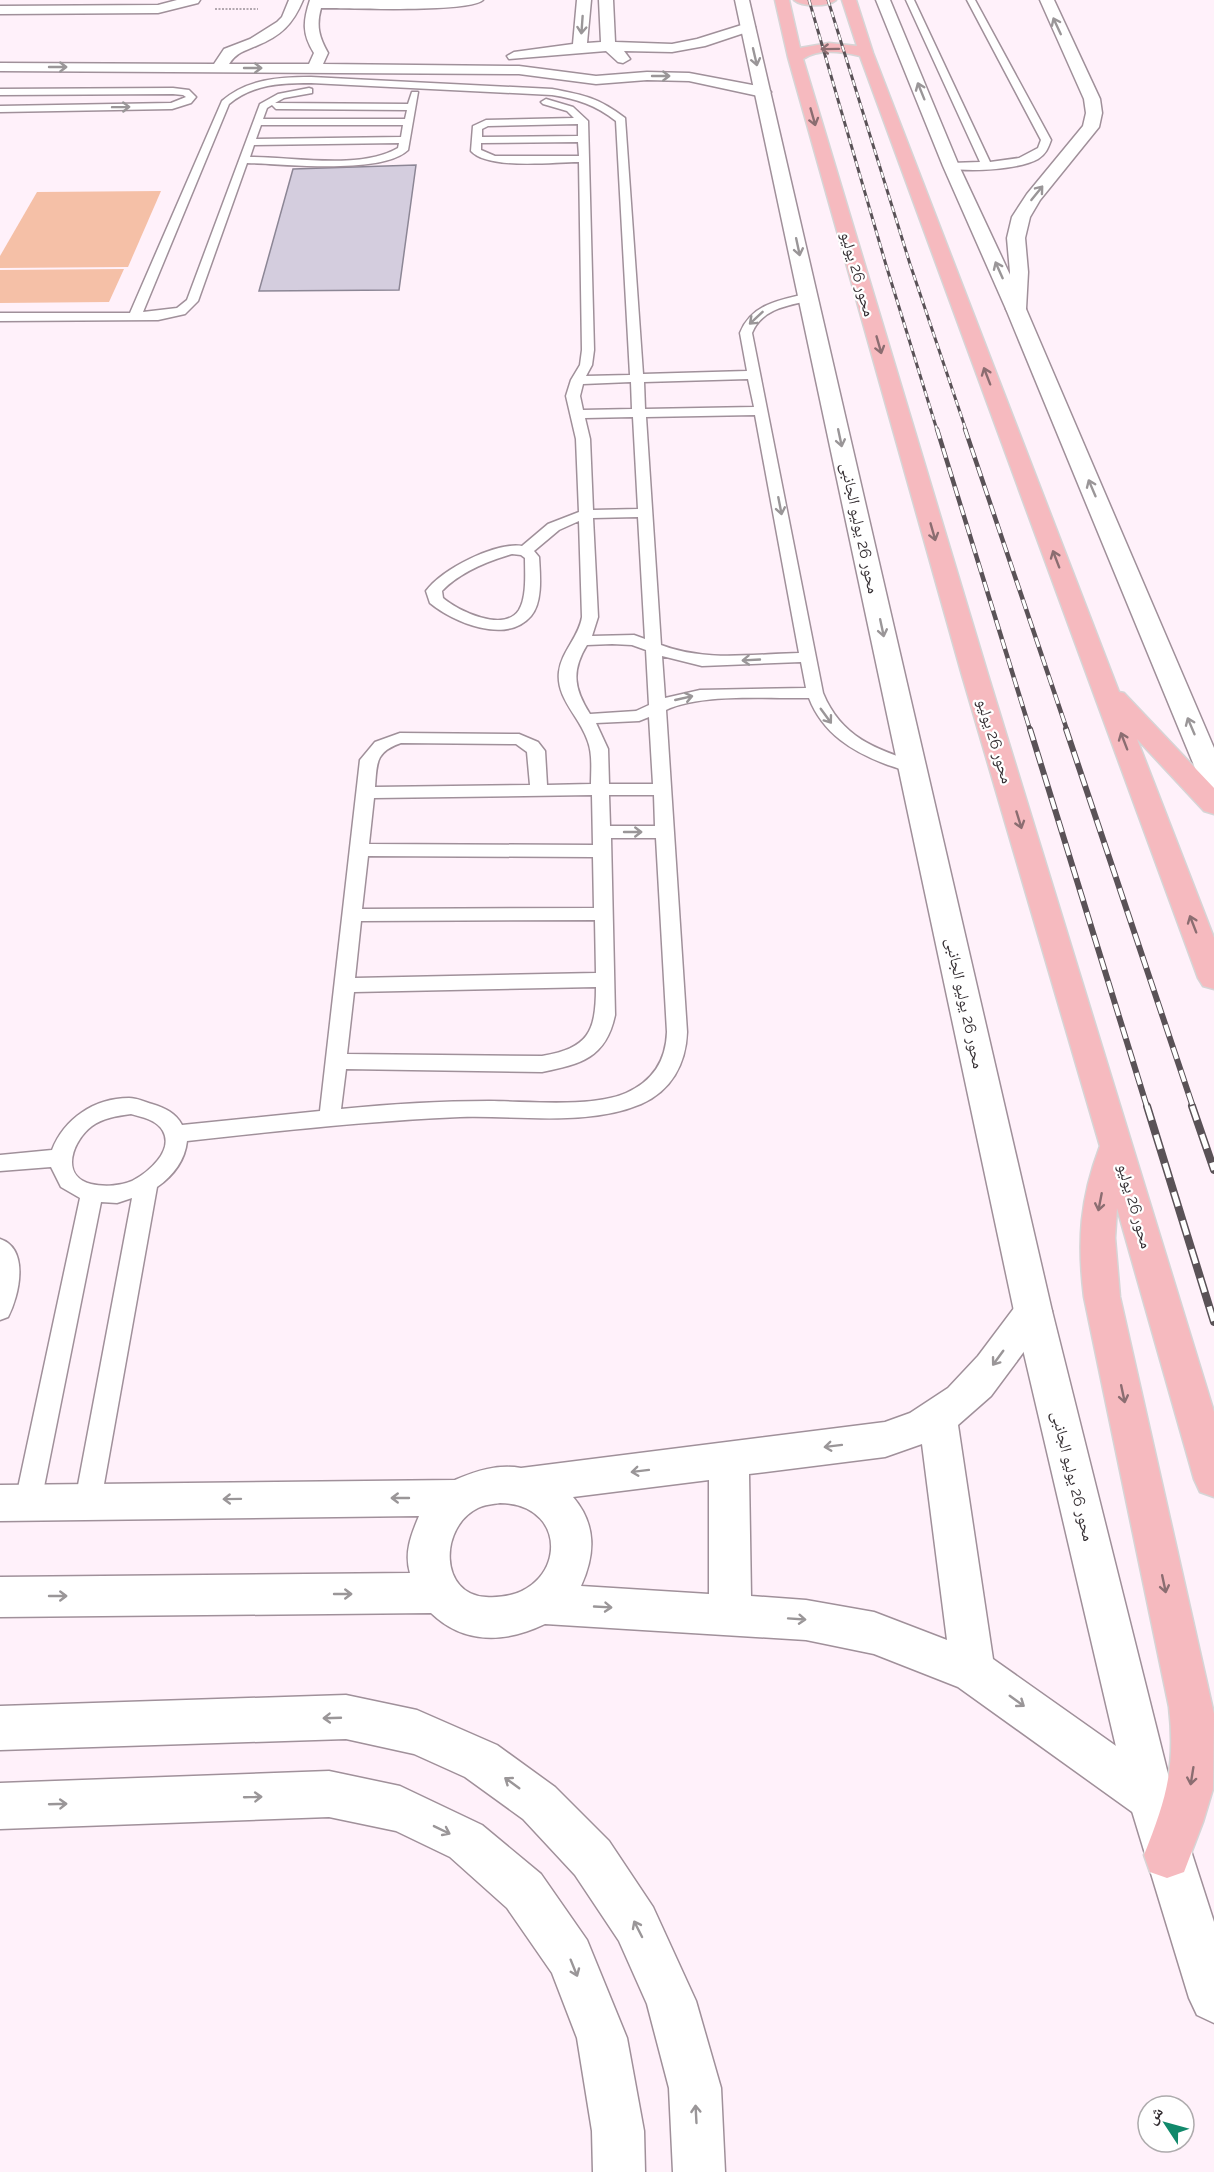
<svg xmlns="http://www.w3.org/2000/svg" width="1214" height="2172" font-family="Raleway,'Noto Naskh Arabic',sans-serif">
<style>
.green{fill:#f5c0a7}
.building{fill:#d4cdde;stroke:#8c8695;stroke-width:1.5}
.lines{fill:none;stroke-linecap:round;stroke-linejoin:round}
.service-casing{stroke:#a0909a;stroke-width:3}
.minor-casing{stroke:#a0909a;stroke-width:3}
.tertiary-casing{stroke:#a0909a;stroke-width:3}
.secondary-casing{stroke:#a0909a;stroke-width:3}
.trunk-casing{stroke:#d6d5d6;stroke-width:3}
.path{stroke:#998f96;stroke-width:1.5;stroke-dasharray:2 1.5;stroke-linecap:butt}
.service{fill:#fff;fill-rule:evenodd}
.minor{fill:#fff;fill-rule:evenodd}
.tertiary{fill:#fff;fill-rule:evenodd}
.secondary{fill:#fff;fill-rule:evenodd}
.trunk{fill:#f6babf;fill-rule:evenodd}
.rail-far3-casing{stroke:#5a5257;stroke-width:3}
.rail-far2-casing{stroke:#5a5257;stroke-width:4.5}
.rail-far1-casing{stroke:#5a5257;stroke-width:6}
.rail-casing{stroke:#5a5257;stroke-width:8}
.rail-far3{stroke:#fff;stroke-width:2;stroke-dasharray:6;stroke-linecap:butt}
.rail-far2{stroke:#fff;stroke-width:3;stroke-dasharray:10;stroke-linecap:butt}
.rail-far1{stroke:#fff;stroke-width:4;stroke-dasharray:12;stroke-linecap:butt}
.rail{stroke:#fff;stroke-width:5;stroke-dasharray:15;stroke-linecap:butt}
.oneway{stroke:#9a9698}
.oneway2{stroke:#8b6d71}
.labels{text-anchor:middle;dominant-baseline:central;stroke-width:4.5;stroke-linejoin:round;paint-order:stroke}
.street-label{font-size:16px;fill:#342e32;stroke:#fff}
</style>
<rect width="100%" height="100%" fill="#fff1fa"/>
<g class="green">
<path d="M 161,191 L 128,267 L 0,268 L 0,256 L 37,192 Z"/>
<path d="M 124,269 L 109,302 L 0,303 L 0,270 Z"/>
</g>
<path class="building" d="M 416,165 L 399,290 L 259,291 L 293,169 Z"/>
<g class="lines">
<defs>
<g id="service">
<path d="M 906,0 L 914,0 L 990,162 L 1019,158 L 1038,148 L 1041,140 L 967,0 L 975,0 L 1051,140 C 1048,148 1046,154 1038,159 C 1018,170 969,172 947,168 L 947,164 L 951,163 L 980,162 Z"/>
<path d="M 311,77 L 552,89 C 584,95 599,98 625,118 L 643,374 L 747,371 L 740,333 C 752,303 781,300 809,293 L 813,294 L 813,300 C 790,305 762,308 752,333 L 823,693 C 841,737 876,750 919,763 L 922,767 L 919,771 C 909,773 898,768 888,765 C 853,752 823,734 809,698 C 767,699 702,693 666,710 L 687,1032 C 686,1064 671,1091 641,1104 C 587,1127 517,1115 460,1117 C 368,1121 278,1131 187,1141 C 185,1160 173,1176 157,1187 L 101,1501 L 97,1509 L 88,1513 L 79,1509 L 75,1501 L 132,1198 L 117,1203 L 101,1202 L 41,1502 L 37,1510 L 28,1514 L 19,1510 L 15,1502 L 80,1198 L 61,1187 L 51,1167 L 0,1171 L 0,1155 L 52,1150 C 64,1119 94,1098 129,1098 C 137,1098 145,1102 152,1104 C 165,1108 176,1113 182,1125 L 320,1111 L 360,760 L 375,742 L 400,733 L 519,734 L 538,742 L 545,751 L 547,785 L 591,784 C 591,770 593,753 587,739 C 579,716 556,698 559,672 C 561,652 579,637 582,617 L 579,521 L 559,530 L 534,551 L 539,557 C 540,574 543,602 531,616 C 506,645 453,622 430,603 L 426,591 C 442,569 495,542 522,546 L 548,524 L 579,512 L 576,439 L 566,396 L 571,380 L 580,365 L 582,350 L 579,162 C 553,162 488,170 471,151 L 473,126 L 486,120 L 574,118 L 567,111 L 543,104 L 541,102 L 546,99 L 573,107 L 588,121 L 594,350 L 592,365 L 586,376 L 630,375 L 616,121 C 596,105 577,99 552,95 L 311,83 C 281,83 253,84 229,104 L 143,312 L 177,308 L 187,300 L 260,104 L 278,94 L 309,88 L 312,89 L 312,93 L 284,98 L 275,103 L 408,104 L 412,92 L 418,92 L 408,150 C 382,175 284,164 247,163 L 198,301 L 185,314 L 158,320 L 0,321 L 0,313 L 130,313 L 222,101 C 247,79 279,77 311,77 ZM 272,105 L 276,109 L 407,110 L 405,119 L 263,119 L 267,108 ZM 578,124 L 578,136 L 482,137 L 482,129 L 488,126 ZM 261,125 L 403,125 L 401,137 L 256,139 ZM 578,142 L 579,156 L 495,156 L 481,150 L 481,143 ZM 399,143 L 398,148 C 360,170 293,157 250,157 L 254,145 ZM 748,379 L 754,407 L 645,409 L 644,382 ZM 631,382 L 632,409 L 583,410 L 580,396 L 583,384 ZM 755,415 L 799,653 C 752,654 706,662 661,645 L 646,417 ZM 633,417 L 638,509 L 593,510 L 590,439 L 585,418 ZM 638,517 L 645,639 L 634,635 L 592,636 L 598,617 L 593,518 ZM 512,554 L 521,555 L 525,558 C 525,573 527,597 519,610 C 504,633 458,611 443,598 L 442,591 C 459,573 488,561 512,554 ZM 612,644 L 632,645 L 646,650 L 649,705 L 636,711 L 590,714 C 574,689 571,671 587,645 ZM 662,656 L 702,666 L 801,662 L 806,688 L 700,690 L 665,698 ZM 649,717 L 653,784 L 609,784 L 608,749 L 596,723 L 639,721 ZM 401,743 L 516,744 L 527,752 L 530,785 L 375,787 C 377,763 375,752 401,743 ZM 592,795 L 593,845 L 369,844 L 374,798 ZM 609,795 L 654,795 L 655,826 L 610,826 ZM 611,838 L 656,838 L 667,1032 C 666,1061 653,1081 626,1093 C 591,1108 527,1101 489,1101 C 440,1101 390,1104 341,1109 L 346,1069 L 542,1072 C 581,1064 606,1058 615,1015 ZM 368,856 L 593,857 L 594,908 L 362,909 ZM 595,920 L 596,973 L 355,978 L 361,921 ZM 596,987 C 596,1033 588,1048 542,1056 L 347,1054 L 354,992 ZM 131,1114 C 142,1117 157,1120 163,1131 C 174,1151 148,1173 132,1181 C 120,1186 104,1187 91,1184 C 59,1176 73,1140 92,1126 C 103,1118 117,1116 131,1114 Z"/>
<path d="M 173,88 L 189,90 L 196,97 L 191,103 L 172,109 L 0,112 L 0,106 L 171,103 L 186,97 L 183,95 L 173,94 L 0,95 L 0,89 Z"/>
<path d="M 0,1239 C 30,1249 19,1296 8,1317 L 0,1320 Z"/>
</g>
<g id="minor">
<path d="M 177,0 L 200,0 L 198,3 L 158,13 L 0,14 L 0,6 L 158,5 Z"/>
<path d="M 289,0 L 303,0 C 293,24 281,36 256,46 C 244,51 236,53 229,64 L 309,64 L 314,53 C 302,34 303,21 310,0 L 483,0 C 470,13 346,8 321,8 C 316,26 319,37 328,53 L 323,64 L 519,66 L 596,76 L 647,72 L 689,73 L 763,87 L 771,92 L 763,97 L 689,81 L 647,80 L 596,84 L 519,74 L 0,71 L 0,63 L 214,64 L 224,49 L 250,39 L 277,22 L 282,17 Z"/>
<path d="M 577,0 L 591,0 L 587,43 L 601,42 L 599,0 L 613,0 L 615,42 L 672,44 L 697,39 L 748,23 L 755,27 L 753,30 L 705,46 L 672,52 L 624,51 L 630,59 L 623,63 L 618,62 L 606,51 L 509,59 L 507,56 L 514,52 L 573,44 Z"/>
<path d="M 1033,1296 L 1046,1300 L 1052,1311 L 1046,1322 L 991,1396 L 958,1425 L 993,1659 L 1167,1782 L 1174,1798 L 1167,1814 L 1151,1821 L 1135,1814 L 958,1687 L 874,1654 L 806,1640 L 545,1624 C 506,1643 464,1645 431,1613 L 0,1617 L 0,1577 L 410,1573 C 404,1553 411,1535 419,1516 L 0,1521 L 0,1485 L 455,1480 C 476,1471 497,1464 521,1468 L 885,1422 L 910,1413 L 948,1388 L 978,1356 L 1020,1300 ZM 922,1444 L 947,1640 L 874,1612 L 806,1600 L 751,1596 L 749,1474 L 885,1457 ZM 709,1480 L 709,1594 L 581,1586 C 595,1555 597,1525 573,1497 ZM 500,1503 C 575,1504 565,1602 486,1597 C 439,1595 439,1527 478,1508 C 484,1505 493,1504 500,1503 Z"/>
<path d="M 346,1695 L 417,1710 L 497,1745 L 555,1787 L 609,1841 L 653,1907 L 696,2001 L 721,2088 L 725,2172 L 673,2172 L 669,2088 L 647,2004 L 619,1941 L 575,1875 L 523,1819 L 465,1777 L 414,1754 L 346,1739 L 0,1750 L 0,1706 Z"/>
<path d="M 329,1771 L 400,1786 L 482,1825 L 541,1874 L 587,1940 L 627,2038 L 644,2131 L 645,2172 L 593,2172 L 592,2131 L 577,2038 L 552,1973 L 507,1908 L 450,1857 L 396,1831 L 329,1817 L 0,1829 L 0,1783 Z"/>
</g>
<path id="tertiary" d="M 1040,0 L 1054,0 L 1100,99 L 1102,113 L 1099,127 L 1040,200 L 1030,217 L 1025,238 L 1028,272 L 1026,309 L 1023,313 L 1009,313 L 1006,309 L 1010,272 L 1007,238 L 1012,217 L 1027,194 L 1083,126 L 1086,113 L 1084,99 Z"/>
<g id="secondary">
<path d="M 735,0 L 749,0 L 1052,1311 L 1174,1798 L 1214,1922 L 1214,2023 L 1197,2015 L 1189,1998 L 1128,1798 L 1014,1311 Z"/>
<path d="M 876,0 L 890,0 L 959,166 L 1026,309 L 1214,748 L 1214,789 L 1204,786 L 1200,780 L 1006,309 L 943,166 Z"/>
</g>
<g id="trunk">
<path d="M 775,0 L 789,0 L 800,48 L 829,43 L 857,46 L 842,0 L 856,0 L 873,53 L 1119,692 L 1124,693 L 1214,788 L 1214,814 L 1204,811 L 1137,739 L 1214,938 L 1214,989 L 1203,986 L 1198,978 L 860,56 C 841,52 820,48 803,59 L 988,675 L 1214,1412 L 1214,1497 L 1200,1492 L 1194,1479 L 1117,1208 L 1115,1238 L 1120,1297 L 1214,1714 L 1213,1789 L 1203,1822 L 1184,1872 L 1167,1878 L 1150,1872 L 1144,1855 C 1166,1800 1176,1767 1169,1707 L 1084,1297 C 1077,1241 1080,1199 1100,1146 L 962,675 L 788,57 Z"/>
<path d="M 794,0 L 836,0 C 828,7 802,7 794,0 Z"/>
</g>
</defs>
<use href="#service" class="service-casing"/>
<use href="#minor" class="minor-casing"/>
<use href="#tertiary" class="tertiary-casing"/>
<use href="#secondary" class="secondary-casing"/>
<use href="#trunk" class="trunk-casing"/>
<path class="path" d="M 215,9 L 258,9"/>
<use href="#service" class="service"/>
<use href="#minor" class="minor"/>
<use href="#tertiary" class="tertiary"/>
<use href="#secondary" class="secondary"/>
<use href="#trunk" class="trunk"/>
<defs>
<g id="rail-far3">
<path d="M 809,0 L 886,265 L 937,430"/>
<path d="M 828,0 L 910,264 L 966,430"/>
</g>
<g id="rail-far2">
<path d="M 937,429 L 1030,730"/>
<path d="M 965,429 L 1067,730"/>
</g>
<g id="rail-far1">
<path d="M 1030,729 L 1147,1107"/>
<path d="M 1066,729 L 1193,1107"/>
</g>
<g id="rail">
<path d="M 1147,1106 L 1214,1322"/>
<path d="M 1192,1106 L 1214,1170"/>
</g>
</defs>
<use href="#rail-far3" class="rail-far3-casing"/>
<use href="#rail-far2" class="rail-far2-casing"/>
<use href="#rail-far1" class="rail-far1-casing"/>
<use href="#rail" class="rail-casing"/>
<use href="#rail-far3" class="rail-far3"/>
<use href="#rail-far2" class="rail-far2"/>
<use href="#rail-far1" class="rail-far1"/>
<use href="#rail" class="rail"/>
</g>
<defs><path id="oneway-shaft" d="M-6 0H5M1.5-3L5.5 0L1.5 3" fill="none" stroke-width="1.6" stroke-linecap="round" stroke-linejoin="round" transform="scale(1.5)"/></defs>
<g class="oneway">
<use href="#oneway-shaft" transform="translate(582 25) rotate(94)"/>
<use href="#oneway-shaft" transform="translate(1057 26) rotate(-115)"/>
<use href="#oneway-shaft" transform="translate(755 57) rotate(77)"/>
<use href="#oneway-shaft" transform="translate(58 67)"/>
<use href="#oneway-shaft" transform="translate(253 68)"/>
<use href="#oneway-shaft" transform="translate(661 76)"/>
<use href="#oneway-shaft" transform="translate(921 91) rotate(-112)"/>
<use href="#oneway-shaft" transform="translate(121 107) rotate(-1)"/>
<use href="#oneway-shaft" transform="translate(1037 193) rotate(-51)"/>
<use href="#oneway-shaft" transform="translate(798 247) rotate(78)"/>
<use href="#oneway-shaft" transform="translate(999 270) rotate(-114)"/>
<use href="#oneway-shaft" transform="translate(756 318) rotate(137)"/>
<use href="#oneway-shaft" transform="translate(840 438) rotate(78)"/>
<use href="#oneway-shaft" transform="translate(1092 488) rotate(-113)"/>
<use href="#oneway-shaft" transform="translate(780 506) rotate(79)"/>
<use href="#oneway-shaft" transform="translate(882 628) rotate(78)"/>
<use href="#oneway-shaft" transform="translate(751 660) rotate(177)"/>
<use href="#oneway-shaft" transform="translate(684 698) rotate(-13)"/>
<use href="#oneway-shaft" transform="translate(826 716) rotate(54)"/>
<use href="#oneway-shaft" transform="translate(1191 726) rotate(-113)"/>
<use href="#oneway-shaft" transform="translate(633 832)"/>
<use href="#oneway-shaft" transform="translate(998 1358) rotate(126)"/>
<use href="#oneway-shaft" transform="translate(833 1446) rotate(173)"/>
<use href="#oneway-shaft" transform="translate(640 1471) rotate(173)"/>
<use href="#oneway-shaft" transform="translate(400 1498) rotate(-180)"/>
<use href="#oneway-shaft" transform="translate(232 1499) rotate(179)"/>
<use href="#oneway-shaft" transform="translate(343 1594)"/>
<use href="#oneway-shaft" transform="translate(58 1596)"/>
<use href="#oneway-shaft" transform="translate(603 1607) rotate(3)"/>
<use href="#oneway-shaft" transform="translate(797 1619) rotate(4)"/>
<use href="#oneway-shaft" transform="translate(1017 1701) rotate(36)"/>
<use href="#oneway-shaft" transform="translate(332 1718) rotate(178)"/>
<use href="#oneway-shaft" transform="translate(512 1783) rotate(-144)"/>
<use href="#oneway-shaft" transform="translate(253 1797) rotate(-2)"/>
<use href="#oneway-shaft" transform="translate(58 1804) rotate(-2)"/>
<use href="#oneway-shaft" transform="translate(442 1830) rotate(26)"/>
<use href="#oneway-shaft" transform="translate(638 1929) rotate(-117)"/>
<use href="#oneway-shaft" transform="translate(574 1968) rotate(68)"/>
<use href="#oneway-shaft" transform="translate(696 2114) rotate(-93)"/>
</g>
<g class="oneway2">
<use href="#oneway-shaft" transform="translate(830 49) rotate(179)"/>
<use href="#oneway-shaft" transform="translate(813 117) rotate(74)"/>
<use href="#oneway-shaft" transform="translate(879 345) rotate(74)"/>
<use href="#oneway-shaft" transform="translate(987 376) rotate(-111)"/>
<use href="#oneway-shaft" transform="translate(933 532) rotate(74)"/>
<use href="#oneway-shaft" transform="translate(1056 559) rotate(-111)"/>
<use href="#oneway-shaft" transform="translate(1124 741) rotate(-111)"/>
<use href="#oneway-shaft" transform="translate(1019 820) rotate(73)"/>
<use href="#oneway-shaft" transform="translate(1193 924) rotate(-111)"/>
<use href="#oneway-shaft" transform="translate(1100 1202) rotate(101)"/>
<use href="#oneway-shaft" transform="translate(1123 1394) rotate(78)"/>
<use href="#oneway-shaft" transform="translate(1164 1584) rotate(78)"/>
<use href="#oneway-shaft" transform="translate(1192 1776) rotate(99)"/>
</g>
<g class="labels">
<g class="street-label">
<text transform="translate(858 274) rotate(74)">محور 26 يوليو</text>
<text transform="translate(860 528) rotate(78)">محور 26 يوليو الجانبى</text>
<text transform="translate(995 741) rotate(73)">محور 26 يوليو</text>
<text transform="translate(965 1003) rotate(78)">محور 26 يوليو الجانبى</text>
<text transform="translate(1135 1206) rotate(74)">محور 26 يوليو</text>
<text transform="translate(1073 1476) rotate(76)">محور 26 يوليو الجانبى</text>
</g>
</g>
<g transform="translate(1166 2124) rotate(306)"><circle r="28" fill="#ffffff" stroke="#aeabad" stroke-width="1.5"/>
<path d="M0-4.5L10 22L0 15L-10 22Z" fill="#11896b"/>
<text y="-9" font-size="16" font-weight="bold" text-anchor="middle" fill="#342e32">ش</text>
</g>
</svg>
